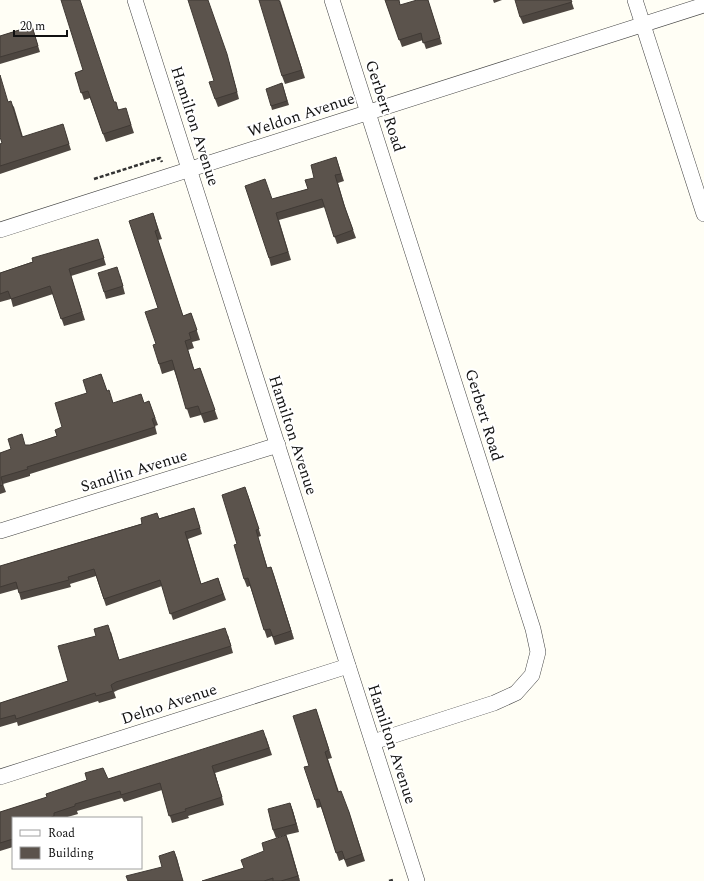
<svg xmlns="http://www.w3.org/2000/svg" width="704" height="881" font-family="Spectral,serif">
<style>
.lines{fill:none;stroke-linecap:round;stroke-linejoin:round}
.minor-casing{stroke:#444;stroke-width:16}
.path{stroke:#333;stroke-width:2.5;stroke-dasharray:4 2;stroke-linecap:butt}
.minor{stroke:#fff;stroke-width:15}
.wall{fill:#4e4741}
.shaded-wall{fill:#403a35}
.building{fill:#5b534c;stroke:#403a35}
.labels{text-anchor:middle;dominant-baseline:central;stroke-width:4;stroke-linejoin:round;paint-order:stroke}
.street-label{font-size:16px;fill:#111;stroke:#fff}
</style>
<rect width="100%" height="100%" fill="#fffef5"/>
<g class="lines">
<defs>
<g id="minor">
<path d="M 135,0 L 417,881"/>
<path d="M 332,0 L 533,629 L 538,652 L 532,675 L 516,693 L 494,703 L 373,742"/>
<path d="M 635,0 L 704,214"/>
<path d="M 0,230 L 704,5"/>
<path d="M 0,531 L 278,445"/>
<path d="M 0,777 L 348,666"/>
</g>
</defs>
<use href="#minor" class="minor-casing"/>
<g class="path">
<path d="M 94,179 L 160,158 L 162,162"/>
<path d="M 389,881 L 393,880"/>
</g>
<use href="#minor" class="minor"/>
</g>
<g class="wall">
<path d="M 280,0 L 305,78 L 285,84 L 282,76 Z"/>
<path d="M 385,0 L 401,5 L 428,0 L 442,44 L 426,49 L 423,40 L 402,47 Z"/>
<path d="M 493,0 L 502,0 L 494,3 Z"/>
<path d="M 571,0 L 574,9 L 523,24 L 520,17 Z"/>
<path d="M 32,26 L 40,52 L 0,64 L 0,36 Z"/>
<path d="M 229,62 L 239,99 L 218,107 L 215,99 Z"/>
<path d="M 83,70 L 114,102 L 119,110 L 128,115 L 134,133 L 106,142 L 90,98 L 84,100 L 75,73 Z"/>
<path d="M 282,83 L 289,105 L 272,110 L 271,106 Z"/>
<path d="M 9,101 L 14,107 L 23,137 L 65,131 L 71,150 L 0,174 L 0,144 L 2,143 Z"/>
<path d="M 336,157 L 344,181 L 338,183 L 346,210 L 356,238 L 337,244 L 325,207 L 279,220 L 291,260 L 271,266 L 269,258 L 272,199 L 308,189 L 314,178 Z"/>
<path d="M 153,213 L 162,239 L 158,240 L 183,316 L 191,313 L 200,340 L 192,342 L 194,348 L 188,350 L 194,370 L 200,368 L 218,419 L 204,423 L 201,415 L 190,418 L 174,370 L 162,374 L 159,364 L 156,344 L 158,308 Z"/>
<path d="M 98,239 L 106,265 L 71,276 L 85,320 L 64,326 L 53,294 L 13,307 L 11,299 L 0,302 L 0,273 Z"/>
<path d="M 120,275 L 125,294 L 106,299 L 104,292 Z"/>
<path d="M 101,374 L 107,391 L 113,403 L 145,403 L 149,401 L 158,425 L 155,426 L 157,434 L 30,474 L 30,476 L 3,484 L 6,492 L 0,494 L 0,453 L 26,445 L 30,445 L 57,436 L 87,393 Z"/>
<path d="M 248,495 L 261,536 L 258,537 L 267,568 L 271,567 L 294,639 L 275,645 L 272,636 L 267,638 L 250,586 L 247,587 L 244,579 L 237,544 Z"/>
<path d="M 194,508 L 202,534 L 188,539 L 201,584 L 218,578 L 226,600 L 173,620 L 162,586 L 106,606 L 96,576 L 70,584 L 71,587 L 21,600 L 18,589 L 0,594 L 0,566 Z"/>
<path d="M 111,632 L 119,660 L 228,635 L 233,653 L 118,690 L 114,692 L 116,698 L 99,703 L 98,701 L 18,726 L 17,722 L 0,727 L 0,703 L 68,681 L 96,636 Z"/>
<path d="M 316,709 L 332,758 L 328,759 L 339,792 L 349,812 L 365,861 L 347,867 L 344,859 L 339,861 L 321,807 L 317,808 L 315,800 L 309,766 Z"/>
<path d="M 266,737 L 272,755 L 215,773 L 224,805 L 188,816 L 189,818 L 172,823 L 162,790 L 124,802 L 122,798 L 77,811 L 78,814 L 64,818 L 13,818 L 13,847 L 0,851 L 0,812 L 108,779 Z"/>
<path d="M 290,803 L 293,811 L 299,832 L 286,835 L 300,881 L 202,881 L 244,868 L 286,835 L 276,838 L 273,830 Z"/>
</g>
<g class="shaded-wall">
<path d="M 208,0 L 229,62 L 239,99 L 237,92 Z"/>
<path d="M 256,530 L 258,537 L 270,576 L 267,568 Z"/>
<path d="M 271,567 L 274,575 L 294,639 L 291,631 Z"/>
<path d="M 212,766 L 215,773 L 224,805 L 222,797 Z"/>
<path d="M 290,803 L 293,811 L 299,832 L 296,824 Z"/>
<path d="M 286,835 L 289,842 L 300,881 L 298,876 Z"/>
<path d="M 174,851 L 177,858 L 183,881 Z"/>
</g>
<g class="building">
<path d="M 61,0 L 80,0 L 114,102 L 116,102 L 118,110 L 126,108 L 131,125 L 103,134 L 88,91 L 81,93 L 75,73 L 83,70 Z"/>
<path d="M 188,0 L 208,0 L 227,54 L 237,92 L 215,99 L 209,82 L 214,81 Z"/>
<path d="M 259,0 L 279,0 L 302,70 L 282,76 Z"/>
<path d="M 385,0 L 399,0 L 400,5 L 417,0 L 428,0 L 440,38 L 423,43 L 421,33 L 399,40 Z"/>
<path d="M 515,0 L 571,0 L 572,2 L 520,17 Z"/>
<path d="M 32,26 L 38,46 L 0,57 L 0,36 Z"/>
<path d="M 0,75 L 8,102 L 11,101 L 22,137 L 63,124 L 69,144 L 0,166 L 0,144 L 2,143 L 0,137 Z"/>
<path d="M 282,83 L 287,101 L 271,106 L 266,89 Z"/>
<path d="M 336,157 L 341,174 L 335,175 L 344,205 L 353,230 L 334,237 L 322,199 L 276,213 L 288,252 L 269,258 L 245,186 L 265,179 L 272,199 L 308,189 L 305,180 L 314,178 L 311,165 Z"/>
<path d="M 153,213 L 158,230 L 155,231 L 183,316 L 191,313 L 197,330 L 189,333 L 191,339 L 185,341 L 194,370 L 200,368 L 215,410 L 201,414 L 198,406 L 186,409 L 172,360 L 159,364 L 153,345 L 156,344 L 145,312 L 158,308 L 129,221 Z"/>
<path d="M 98,239 L 104,258 L 69,269 L 82,312 L 61,319 L 50,286 L 11,299 L 8,291 L 0,294 L 0,273 L 33,262 L 32,258 Z"/>
<path d="M 117,267 L 123,286 L 104,292 L 98,273 Z"/>
<path d="M 101,374 L 107,391 L 109,390 L 113,403 L 141,394 L 144,403 L 149,401 L 155,418 L 152,419 L 155,427 L 27,467 L 28,469 L 1,477 L 3,485 L 0,486 L 0,453 L 11,449 L 8,439 L 22,434 L 25,445 L 30,445 L 57,436 L 55,430 L 62,427 L 55,403 L 87,393 L 83,380 Z"/>
<path d="M 245,487 L 259,529 L 256,530 L 267,568 L 271,567 L 291,631 L 273,637 L 270,629 L 264,630 L 248,578 L 244,579 L 234,545 L 237,544 L 222,495 Z"/>
<path d="M 194,508 L 200,528 L 185,532 L 201,584 L 218,578 L 223,594 L 170,614 L 160,580 L 104,599 L 94,569 L 68,577 L 69,580 L 19,593 L 16,582 L 0,587 L 0,566 L 142,524 L 141,518 L 157,513 L 159,519 Z"/>
<path d="M 108,625 L 119,660 L 225,628 L 231,646 L 116,682 L 111,685 L 113,691 L 96,696 L 95,693 L 16,719 L 15,715 L 0,719 L 0,703 L 68,681 L 58,646 L 96,636 L 94,629 Z"/>
<path d="M 316,709 L 329,750 L 325,752 L 338,792 L 341,791 L 349,812 L 362,854 L 345,860 L 342,851 L 336,853 L 319,799 L 315,800 L 304,767 L 309,766 L 293,716 Z"/>
<path d="M 263,730 L 269,748 L 212,766 L 222,797 L 185,809 L 186,811 L 169,816 L 160,783 L 121,795 L 120,791 L 75,804 L 75,806 L 54,813 L 54,816 L 49,818 L 13,818 L 13,839 L 0,843 L 0,812 L 47,797 L 46,794 L 87,780 L 85,773 L 103,768 L 108,779 Z"/>
<path d="M 290,803 L 296,824 L 273,830 L 268,809 Z"/>
<path d="M 286,835 L 298,876 L 281,881 L 273,881 L 273,878 L 264,881 L 202,881 L 244,868 L 241,860 L 264,851 L 262,843 Z"/>
<path d="M 174,851 L 183,881 L 128,881 L 126,876 L 162,867 L 159,856 Z"/>
</g>
<g class="labels">
<g class="street-label">
<text transform="translate(385 106) rotate(72)">Gerbert Road</text>
<text transform="translate(301 115) rotate(-18)">Weldon Avenue</text>
<text transform="translate(195 126) rotate(72)">Hamilton Avenue</text>
<text transform="translate(484 415) rotate(73)">Gerbert Road</text>
<text transform="translate(293 435) rotate(72)">Hamilton Avenue</text>
<text transform="translate(134 471) rotate(-17)">Sandlin Avenue</text>
<text transform="translate(169 704) rotate(-18)">Delno Avenue</text>
<text transform="translate(392 744) rotate(72)">Hamilton Avenue</text>
</g>
</g>
<rect x="12" y="817" width="130" height="52" fill="#ffffff" stroke="#a0a0a0"/>
<rect x="20" y="830" width="20" height="6" fill="#ffffff" stroke="#a0a0a0"/>
<text x="48" y="837" font-size="12" fill="#111111">Road</text>
<rect x="20" y="847" width="20" height="12" fill="#5b534c" stroke="#a0a0a0"/>
<text x="48" y="857" font-size="12" fill="#111111">Building</text>
<path d="M14 30v6h53v-6" fill="none" stroke="#111111" stroke-width="2"/>
<text x="20" y="30" font-size="12" fill="#111111" stroke="#ffffff" stroke-width="3" paint-order="stroke">20 m</text>
</svg>
